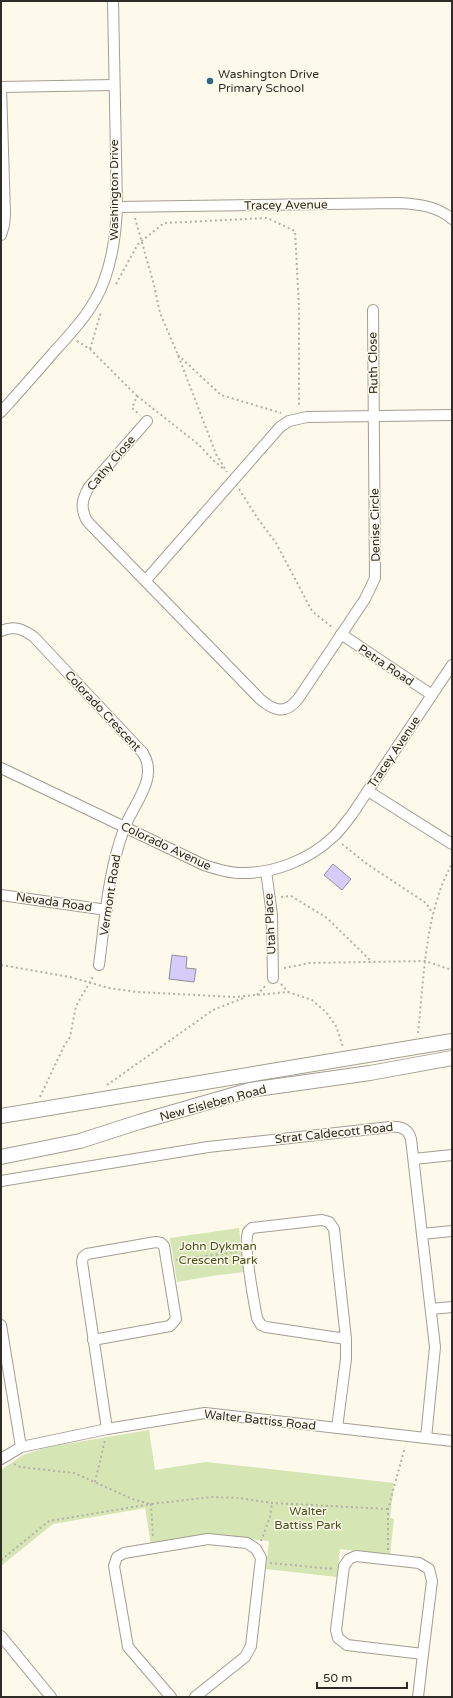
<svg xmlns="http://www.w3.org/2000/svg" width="453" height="1698" font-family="'Varela Round',sans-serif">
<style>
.green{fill:#d5e5b3}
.building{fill:#d6ccf9;stroke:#908e9a}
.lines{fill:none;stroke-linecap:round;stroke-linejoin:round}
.minor-casing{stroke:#a39e92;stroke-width:12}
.secondary-casing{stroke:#a39e92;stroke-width:16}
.path{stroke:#b4b1a6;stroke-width:2;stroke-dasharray:2 3;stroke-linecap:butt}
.minor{stroke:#fff;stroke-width:10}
.secondary{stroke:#fff;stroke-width:14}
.poi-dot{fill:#2f6882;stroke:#fdf9eb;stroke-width:1.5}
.labels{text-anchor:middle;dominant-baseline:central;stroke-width:3;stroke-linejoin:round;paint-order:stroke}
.poi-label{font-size:12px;fill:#2e2c27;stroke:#fdf9eb;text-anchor:start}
.street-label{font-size:12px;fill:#2e2c27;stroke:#fdf9eb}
.park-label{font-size:12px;fill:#45521b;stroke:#fdf9eb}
</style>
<rect width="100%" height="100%" fill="#fdf9eb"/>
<g class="green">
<path d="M 239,1228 L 244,1272 L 212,1276 L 177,1282 L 170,1238 Z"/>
<path d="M 149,1430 L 155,1470 L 206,1462 L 394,1483 L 390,1518 L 394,1519 L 390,1555 L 340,1549 L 337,1577 L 266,1569 L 269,1541 L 209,1535 L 151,1544 L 145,1508 L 53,1524 L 1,1566 L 1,1470 L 23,1455 L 48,1447 Z"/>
</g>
<g class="building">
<path d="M 333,864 L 351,879 L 342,890 L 324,875 Z"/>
<path d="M 172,955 L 187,957 L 186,968 L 196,969 L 194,982 L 169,979 Z"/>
</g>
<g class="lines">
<defs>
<g id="minor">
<path d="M 1,87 L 114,85"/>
<path d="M 117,207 L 399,203 C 418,204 437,206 452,219"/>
<path d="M 1,235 L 4,225 L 5,214 L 1,87"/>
<path d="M 1,412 C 18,393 36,373 53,353 C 73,331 94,309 104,281 C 113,257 116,233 117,207 L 113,1"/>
<path d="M 147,421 L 89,487 C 82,499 80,508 87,521 L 260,699 C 274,711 285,715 298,699 L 365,599 L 375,578 L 373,310"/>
<path d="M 146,580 L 280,427 L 289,421 L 307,417 L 452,415"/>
<path d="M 1,631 C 14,625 23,629 34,637 L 143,753 C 159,779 133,804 124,829 C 108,872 105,919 99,965"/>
<path d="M 341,634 L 432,695"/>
<path d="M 1,768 L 204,865 C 216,869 228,873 240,873 C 273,874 309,860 333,837 C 340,831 345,823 351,816 L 452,665"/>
<path d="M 368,791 L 452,844"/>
<path d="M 266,871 L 272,915 L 273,978"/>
<path d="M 1,895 L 107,910"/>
<path d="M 414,1159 L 452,1155"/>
<path d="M 1,1181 L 208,1147 L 390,1127 C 400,1126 408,1128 411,1139 L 435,1347 L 426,1438"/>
<path d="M 422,1234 L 452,1231"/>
<path d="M 431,1309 L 452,1307"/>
<path d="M 1,1325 L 21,1447"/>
<path d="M 93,1340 L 170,1326 L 176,1319 L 164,1246 L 161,1243 L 156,1242 L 87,1254 L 83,1257 L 82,1262 L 107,1429"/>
<path d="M 337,1428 L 346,1359 L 346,1339 L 334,1229 L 329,1222 L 322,1220 L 252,1228 C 250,1230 249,1230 248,1232 C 243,1244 254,1302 257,1318 L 261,1325 L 266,1327 L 346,1339"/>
<path d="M 1,1459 L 21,1447 L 107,1429 L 205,1413 L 452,1441"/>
<path d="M 356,1556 L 419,1563 L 429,1569 L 432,1581 L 423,1654 L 347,1645 L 338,1638 L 336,1630 L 344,1566 L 349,1559 Z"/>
<path d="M 1,1636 L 51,1697"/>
<path d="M 171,1697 L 128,1647 L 114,1566 L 117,1557 L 124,1553 L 208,1539 L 247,1543 L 256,1549 L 261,1558 L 251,1646 L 245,1657 L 195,1697"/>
<path d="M 418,1697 L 423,1654"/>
</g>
<g id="secondary">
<path d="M 1,1116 L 452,1041"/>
<path d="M 1,1157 L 80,1141 L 139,1122 L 250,1090 L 370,1073 L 452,1058"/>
</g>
</defs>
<use href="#minor" class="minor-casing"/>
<use href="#secondary" class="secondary-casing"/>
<g class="path">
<path d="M 135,218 L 154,285 L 160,313 L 178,355 L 216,454 L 227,472"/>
<path d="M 116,284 L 138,244 L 164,223 L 267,218 L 295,231 L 299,307 L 299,407"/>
<path d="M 77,341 L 90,349 L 137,396 L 132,408 L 140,415"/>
<path d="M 90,349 L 101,312"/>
<path d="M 178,355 L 221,395 L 281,413"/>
<path d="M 137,396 L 198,444 L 214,461 L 225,470"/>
<path d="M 239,489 L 258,519 L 276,543 L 312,611 L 333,628"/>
<path d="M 342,844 L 367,864 L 426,903 L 433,914"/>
<path d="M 281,897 L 291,896 L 327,918 L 372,962"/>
<path d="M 1,965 L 70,977 L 109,988 L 137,992 L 235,997 L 288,992 L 312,1000 L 326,1012 L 336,1026 L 343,1047"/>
<path d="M 284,968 L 310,963 L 425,961 L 452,970"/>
<path d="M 281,984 L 288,992"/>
<path d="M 257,995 L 266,985"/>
<path d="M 418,1033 C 423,988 424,940 438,897 C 441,885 447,874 452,863"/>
<path d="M 107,1085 L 213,1010 L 246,997"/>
<path d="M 40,1097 L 64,1046 L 70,1037 L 76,1006 L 94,975"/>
<path d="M 176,1260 L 237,1252"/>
<path d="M 14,1464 L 20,1467 L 74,1473 L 135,1500 L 151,1504 L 212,1497 L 239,1498 L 272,1503 L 388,1509"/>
<path d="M 95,1482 L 105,1440"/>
<path d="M 261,1541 L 270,1517 L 272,1503"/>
<path d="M 388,1550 L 388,1509 L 405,1447"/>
<path d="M 1,1560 L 49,1521 L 151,1504 L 153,1537"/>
<path d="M 270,1563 L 334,1569"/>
</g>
<use href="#minor" class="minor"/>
<use href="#secondary" class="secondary"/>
</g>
<circle class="poi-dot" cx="210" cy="81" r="4"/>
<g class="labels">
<g class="poi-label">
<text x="218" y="74">Washington Drive<tspan x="218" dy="14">Primary School</tspan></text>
</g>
<g class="street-label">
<text transform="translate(114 190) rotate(-90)">Washington Drive</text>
<text transform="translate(286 205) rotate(-1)">Tracey Avenue</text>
<text transform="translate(373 363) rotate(-91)">Ruth Close</text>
<text transform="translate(111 463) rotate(-50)">Cathy Close</text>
<text transform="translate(375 525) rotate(-91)">Denise Circle</text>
<text transform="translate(386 665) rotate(34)">Petra Road</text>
<text transform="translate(103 711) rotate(47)">Colorado Crescent</text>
<text transform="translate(394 752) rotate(-56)">Tracey Avenue</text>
<text transform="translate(166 846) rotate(25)">Colorado Avenue</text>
<text transform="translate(110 895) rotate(-81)">Vermont Road</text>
<text transform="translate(54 902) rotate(8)">Nevada Road</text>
<text transform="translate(270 924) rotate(-93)">Utah Place</text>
<text transform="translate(213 1103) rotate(-15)">New Eisleben Road</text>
<text transform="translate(334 1133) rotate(-6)">Strat Caldecott Road</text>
<text transform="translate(260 1420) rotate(6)">Walter Battiss Road</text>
</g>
<g class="park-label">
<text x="218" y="1246">John Dykman<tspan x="218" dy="14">Crescent Park</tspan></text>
<text x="308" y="1511">Walter<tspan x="308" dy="14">Battiss Park</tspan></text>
</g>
</g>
<rect width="453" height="1698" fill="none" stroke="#2e2c27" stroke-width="4"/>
<path d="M317 1682v6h90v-6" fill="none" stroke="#2e2c27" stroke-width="2"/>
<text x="323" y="1682" font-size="12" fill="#2e2c27" stroke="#fdf9eb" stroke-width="3" paint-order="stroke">50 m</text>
</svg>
